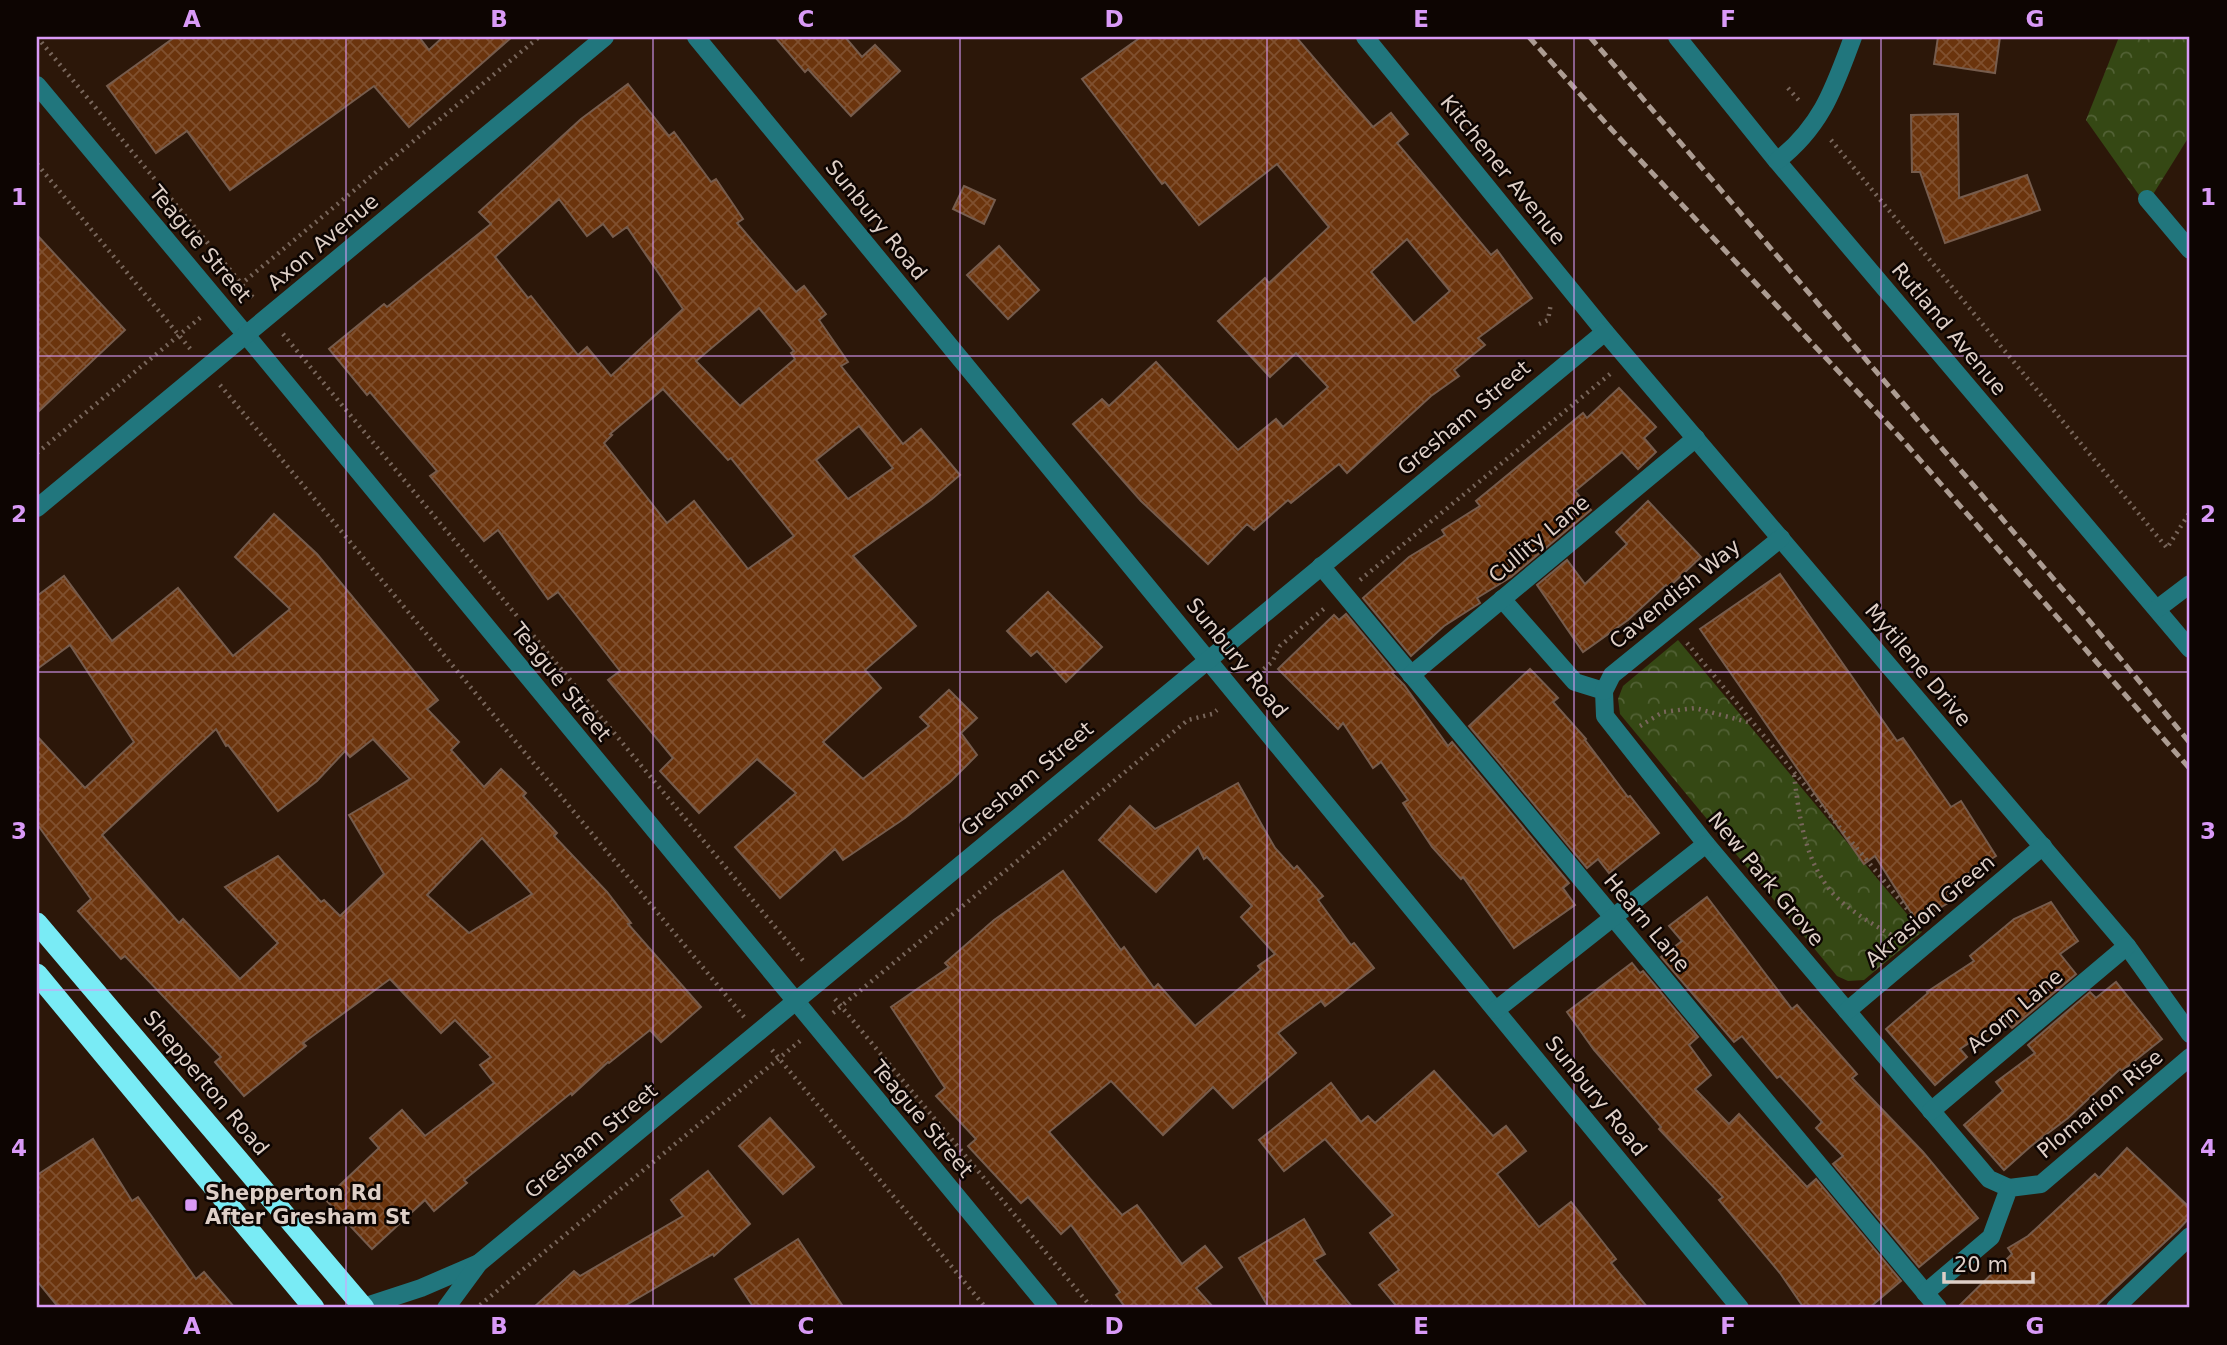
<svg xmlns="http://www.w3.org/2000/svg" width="2227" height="1345" font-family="'DejaVu Sans',sans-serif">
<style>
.forest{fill:url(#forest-crowns)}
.building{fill:url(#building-cross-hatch);stroke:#765c4d;stroke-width:2;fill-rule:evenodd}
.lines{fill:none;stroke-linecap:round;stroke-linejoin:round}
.path{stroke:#78665b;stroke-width:4.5;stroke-dasharray:2 5;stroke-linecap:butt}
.minor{stroke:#21767d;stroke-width:18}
.highway{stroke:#79ebf5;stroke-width:21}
.rail{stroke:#ac9c92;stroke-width:5;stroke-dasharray:10 5;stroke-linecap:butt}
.grid{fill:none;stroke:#d99af7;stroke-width:2;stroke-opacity:0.55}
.poi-dot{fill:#d99af7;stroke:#0d0502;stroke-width:2.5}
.labels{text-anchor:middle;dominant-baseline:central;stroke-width:5;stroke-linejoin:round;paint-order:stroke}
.street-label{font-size:21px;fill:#decfc7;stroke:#0d0502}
.poi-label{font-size:21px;font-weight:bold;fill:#decfc7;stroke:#0d0502;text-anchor:start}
.neatline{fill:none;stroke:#d99af7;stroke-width:2.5}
.grid-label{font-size:23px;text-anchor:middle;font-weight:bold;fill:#d99af7}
</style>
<defs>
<pattern id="forest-crowns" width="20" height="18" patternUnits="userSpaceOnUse" patternTransform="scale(1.75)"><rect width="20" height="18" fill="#354814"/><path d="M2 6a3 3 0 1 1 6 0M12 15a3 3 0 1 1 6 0" fill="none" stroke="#526135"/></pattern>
<pattern id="building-cross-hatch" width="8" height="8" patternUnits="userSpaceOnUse" patternTransform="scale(1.75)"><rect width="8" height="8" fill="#6b340d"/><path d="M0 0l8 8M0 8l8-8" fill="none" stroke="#80502f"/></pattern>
</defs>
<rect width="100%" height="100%" fill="#2c1709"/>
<g class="forest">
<path d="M 2119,37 L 2190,37 L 2190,135 L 2152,196 L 2144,202 L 2086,120 Z"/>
<path d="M 1678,640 L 1922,932 L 1864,980 L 1848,981 L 1837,976 L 1620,714 L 1618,699 L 1623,686 Z"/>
</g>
<g class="building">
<path d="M 175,37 L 419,37 L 429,50 L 443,37 L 512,37 L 409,127 L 374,86 L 230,190 L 187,131 L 156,153 L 107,86 Z"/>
<path d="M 775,37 L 845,37 L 862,57 L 875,45 L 900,71 L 851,116 L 808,69 L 805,72 Z"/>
<path d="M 1141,37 L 1296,37 L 1373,127 L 1391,113 L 1408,134 L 1397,143 L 1491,255 L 1497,250 L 1532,298 L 1478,338 L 1485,345 L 1454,370 L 1459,376 L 1431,396 L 1347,473 L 1339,464 L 1291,503 L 1288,500 L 1254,530 L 1247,524 L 1208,564 L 1141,501 L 1073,424 L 1102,399 L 1109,406 L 1156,362 L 1238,450 L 1276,419 L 1283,427 L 1328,387 L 1296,353 L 1270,377 L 1218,321 L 1265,278 L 1269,283 L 1329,227 L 1277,164 L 1199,225 L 1165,182 L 1162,184 L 1082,79 ZM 1407,239 L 1450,291 L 1414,323 L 1371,272 Z"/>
<path d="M 1938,37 L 2000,37 L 1995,73 L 1934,64 Z"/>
<path d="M 628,84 L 669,136 L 674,132 L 711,182 L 716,179 L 743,219 L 737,223 L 796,292 L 804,286 L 826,314 L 819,320 L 848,362 L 841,366 L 903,444 L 921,429 L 960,475 L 932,499 L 853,556 L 916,626 L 865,670 L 881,688 L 823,742 L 863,779 L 929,726 L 920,717 L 949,690 L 977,718 L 961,733 L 977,755 L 950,782 L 905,818 L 843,860 L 835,849 L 780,898 L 735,847 L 796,793 L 757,759 L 699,813 L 660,771 L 673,758 L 608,680 L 620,671 L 558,592 L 548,599 L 498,530 L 484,541 L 430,476 L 437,471 L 370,392 L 367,395 L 329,349 L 384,304 L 387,307 L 491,224 L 479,212 L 581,119 ZM 559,199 L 587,236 L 603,224 L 613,237 L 627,227 L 683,309 L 611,376 L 587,347 L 578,355 L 531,296 L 528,298 L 495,257 ZM 759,308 L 794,351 L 791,353 L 795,359 L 740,406 L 696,361 ZM 663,389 L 728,460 L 731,458 L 794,536 L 748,569 L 694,501 L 667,523 L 604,443 L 612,435 L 610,434 ZM 859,426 L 893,468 L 848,499 L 816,460 Z"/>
<path d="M 1958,114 L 1959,198 L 2027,175 L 2040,210 L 1945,243 L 1920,172 L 1912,172 L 1911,115 Z"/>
<path d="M 964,186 L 995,200 L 984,224 L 953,209 Z"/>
<path d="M 37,235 L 125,330 L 37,413 Z"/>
<path d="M 999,246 L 1039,290 L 1008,319 L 967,275 Z"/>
<path d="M 1619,388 L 1656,427 L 1644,438 L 1656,452 L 1638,469 L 1622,452 L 1575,491 L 1591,510 L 1511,577 L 1477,598 L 1480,603 L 1444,626 L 1411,656 L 1363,598 L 1409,557 L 1445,535 L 1442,530 L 1480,506 L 1476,501 L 1583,413 L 1587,418 Z"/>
<path d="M 1648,501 L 1701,557 L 1668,588 L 1666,585 L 1628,620 L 1583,652 L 1537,585 L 1567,560 L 1585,584 L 1627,544 L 1616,532 Z"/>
<path d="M 274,514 L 317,554 L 438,700 L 427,709 L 459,742 L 451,750 L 484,787 L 501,769 L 526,793 L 523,796 L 557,833 L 554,836 L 607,892 L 631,923 L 628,924 L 701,1007 L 661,1042 L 650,1030 L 609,1063 L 608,1062 L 572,1095 L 571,1093 L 464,1180 L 467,1183 L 434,1211 L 425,1200 L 372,1249 L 325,1199 L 379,1148 L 370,1138 L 402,1110 L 425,1136 L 494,1083 L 480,1065 L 491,1057 L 455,1020 L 441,1033 L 390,979 L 303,1043 L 306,1046 L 244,1096 L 215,1062 L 221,1057 L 125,956 L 121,959 L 78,911 L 91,899 L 37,824 L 37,736 L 85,788 L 134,742 L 70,645 L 37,669 L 37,596 L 64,576 L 112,641 L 178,588 L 233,656 L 290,609 L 235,557 ZM 216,729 L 226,746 L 228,745 L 278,811 L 317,781 L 345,751 L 350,757 L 373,739 L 410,779 L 349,815 L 384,874 L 340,916 L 324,900 L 321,902 L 278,856 L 225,887 L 278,943 L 240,979 L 183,919 L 179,923 L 102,835 ZM 482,838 L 532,894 L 469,933 L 427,895 Z"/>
<path d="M 1780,574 L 1897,741 L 1903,738 L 1951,807 L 1961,801 L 1996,856 L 1945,888 L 1953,900 L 1917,922 L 1875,856 L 1864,864 L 1700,629 Z"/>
<path d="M 1048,592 L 1102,647 L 1066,682 L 1037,651 L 1031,656 L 1007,631 Z"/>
<path d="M 1346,614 L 1394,672 L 1392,673 L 1404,685 L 1448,746 L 1452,742 L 1569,883 L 1563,888 L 1575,905 L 1514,948 L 1463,877 L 1461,879 L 1432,847 L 1403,803 L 1408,800 L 1381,762 L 1373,768 L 1343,723 L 1338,729 L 1278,669 L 1334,615 L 1339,620 Z"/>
<path d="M 1530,669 L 1558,698 L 1553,702 L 1586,739 L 1585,740 L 1628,797 L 1630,796 L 1659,833 L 1609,873 L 1598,859 L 1587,868 L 1469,726 Z"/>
<path d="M 1238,783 L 1275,848 L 1294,869 L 1297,866 L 1323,896 L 1318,900 L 1351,945 L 1354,943 L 1374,968 L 1325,1006 L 1321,1001 L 1278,1033 L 1296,1053 L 1233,1108 L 1213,1087 L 1163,1135 L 1111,1081 L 1049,1132 L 1122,1215 L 1137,1205 L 1182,1264 L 1205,1246 L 1222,1267 L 1196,1288 L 1214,1308 L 1126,1308 L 1116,1295 L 1120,1292 L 1071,1225 L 1061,1234 L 1028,1197 L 1021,1203 L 968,1146 L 976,1139 L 936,1096 L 945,1088 L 891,1007 L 949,967 L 945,963 L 994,920 L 1063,871 L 1121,950 L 1124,947 L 1154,988 L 1158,984 L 1195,1026 L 1261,970 L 1258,966 L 1275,954 L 1241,917 L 1252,906 L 1207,857 L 1204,859 L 1198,847 L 1156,892 L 1099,840 L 1130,806 L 1155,829 Z"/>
<path d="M 1707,897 L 1792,1009 L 1797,1005 L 1857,1074 L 1852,1078 L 1923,1152 L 1978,1218 L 1919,1267 L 1833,1164 L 1843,1156 L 1816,1128 L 1822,1122 L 1780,1076 L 1777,1078 L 1742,1036 L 1734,1042 L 1661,957 L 1682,941 L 1669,926 Z"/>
<path d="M 2051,902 L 2078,941 L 2060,954 L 2076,974 L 2012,1028 L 2004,1020 L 1960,1049 L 1967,1057 L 1935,1085 L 1886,1029 L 1928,993 L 1927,992 L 1974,961 L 1970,956 L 2014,919 Z"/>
<path d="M 1632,963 L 1640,973 L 1643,971 L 1698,1037 L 1689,1045 L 1711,1075 L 1695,1089 L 1729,1124 L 1739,1114 L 1807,1187 L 1816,1179 L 1901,1281 L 1869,1308 L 1804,1308 L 1780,1273 L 1719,1200 L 1723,1197 L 1659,1129 L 1661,1127 L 1594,1050 L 1567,1012 Z"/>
<path d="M 2116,982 L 2162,1039 L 2122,1071 L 2120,1069 L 2068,1118 L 2031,1146 L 2004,1170 L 1964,1125 L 2003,1091 L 1996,1082 L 2035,1053 L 2028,1045 L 2090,992 L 2096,998 Z"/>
<path d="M 1434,1071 L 1493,1136 L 1506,1126 L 1526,1151 L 1497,1174 L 1539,1227 L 1571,1202 L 1616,1259 L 1611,1263 L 1648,1308 L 1398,1308 L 1379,1285 L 1399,1270 L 1370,1233 L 1393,1215 L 1325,1139 L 1284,1171 L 1259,1140 L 1331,1083 L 1361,1122 L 1368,1116 L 1375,1123 Z"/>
<path d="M 770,1118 L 814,1167 L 783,1194 L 739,1146 Z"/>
<path d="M 93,1139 L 132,1201 L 138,1197 L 196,1279 L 204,1272 L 235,1308 L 59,1308 L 37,1281 L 37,1175 Z"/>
<path d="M 2127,1148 L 2190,1208 L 2190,1217 L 2178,1230 L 2094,1308 L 1957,1308 L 2012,1254 L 2008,1248 L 2028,1236 L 2095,1174 L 2099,1178 Z"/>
<path d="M 708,1171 L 750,1224 L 714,1256 L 713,1254 L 621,1308 L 533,1308 L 574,1271 L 580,1276 L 683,1216 L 671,1200 Z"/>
<path d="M 1304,1219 L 1325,1254 L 1314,1260 L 1353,1308 L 1269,1308 L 1239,1258 Z"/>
<path d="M 798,1239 L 844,1308 L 754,1308 L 735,1279 Z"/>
</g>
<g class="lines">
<g class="path">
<path d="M 37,37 L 255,300"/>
<path d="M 1788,88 L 1801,103"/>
<path d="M 1831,140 L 2167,548 L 2190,512"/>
<path d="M 37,164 L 192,351"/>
<path d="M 240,285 L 539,37"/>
<path d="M 1539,324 L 1548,320 L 1551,303"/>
<path d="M 283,334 L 805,963"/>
<path d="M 220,385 L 744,1017"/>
<path d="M 37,453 L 201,317"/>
<path d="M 1360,580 L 1610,374"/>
<path d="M 1687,643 L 1918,922"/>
<path d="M 1253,678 L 1272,662 L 1280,646 L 1326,607"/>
<path d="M 1640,726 L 1663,712 L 1695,708 L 1751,723"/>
<path d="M 1794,775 C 1799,814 1804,858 1830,890 C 1844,908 1877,927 1897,938"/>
<path d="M 835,999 L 1092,1308"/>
<path d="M 833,1013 L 1188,720 L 1212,714 L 1217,710"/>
<path d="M 772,1050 L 986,1308"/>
<path d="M 480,1305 L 800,1041"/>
</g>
<g class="minor">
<path d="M 696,37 L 1740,1308"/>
<path d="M 1365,37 L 1605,332 L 2127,946 L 2190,1034"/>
<path d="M 1677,37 L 1777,161 L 2190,649"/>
<path d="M 37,85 L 246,335 L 1049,1308"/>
<path d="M 1777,161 C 1822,126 1834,88 1853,37"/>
<path d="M 2147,199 L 2190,250"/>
<path d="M 37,508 L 605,37"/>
<path d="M 1321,566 L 1938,1308"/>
<path d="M 1502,599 L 1575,682 L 1604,691 L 1605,716 L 1706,844 L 1989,1179 L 2009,1188"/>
<path d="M 2157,609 L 2190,584"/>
<path d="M 1411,675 L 1696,438"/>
<path d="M 1604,691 L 1612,675 L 1781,538"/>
<path d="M 1496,1010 L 1706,844"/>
<path d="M 1847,1011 L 2043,846"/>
<path d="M 1931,1111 L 2127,946"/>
<path d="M 1925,1293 L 1991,1237 L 2009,1188 L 2041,1184 L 2190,1057"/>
<path d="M 363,1307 L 421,1288 L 479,1263"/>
<path d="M 446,1308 L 479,1263 L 1605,332"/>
<path d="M 2115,1308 L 2190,1236"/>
</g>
<g class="highway">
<path d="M 37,923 L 364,1308"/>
<path d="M 37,974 L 314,1308"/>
</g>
<g class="rail">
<path d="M 1529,37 L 1612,130 L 1899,436 L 2190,769"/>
<path d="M 1590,37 L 2087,618 L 2190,743"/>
</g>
</g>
<path class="grid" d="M 346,37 L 346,1308M 653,37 L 653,1308M 960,37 L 960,1308M 1267,37 L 1267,1308M 1574,37 L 1574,1308M 1881,37 L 1881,1308M 37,356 L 2190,356M 37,672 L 2190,672M 37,990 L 2190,990"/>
<rect class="poi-dot" x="184" y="1198" width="14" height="14" rx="3.5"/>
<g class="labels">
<g class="street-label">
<text transform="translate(1503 170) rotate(51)">Kitchener Avenue</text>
<text transform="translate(876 220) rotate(51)">Sunbury Road</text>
<text transform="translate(323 242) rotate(-40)">Axon Avenue</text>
<text transform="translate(200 244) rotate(50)">Teague Street</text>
<text transform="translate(1949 329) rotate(50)">Rutland Avenue</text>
<text transform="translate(1464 418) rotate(-40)">Gresham Street</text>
<text transform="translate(1539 539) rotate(-40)">Cullity Lane</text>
<text transform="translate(1675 594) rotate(-39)">Cavendish Way</text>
<text transform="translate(1237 658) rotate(51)">Sunbury Road</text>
<text transform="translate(1918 665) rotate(50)">Mytilene Drive</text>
<text transform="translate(561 682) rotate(51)">Teague Street</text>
<text transform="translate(1027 779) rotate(-40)">Gresham Street</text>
<text transform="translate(1766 879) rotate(50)">New Park Grove</text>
<text transform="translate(1930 911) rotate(-40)">Akrasion Green</text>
<text transform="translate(1647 923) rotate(50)">Hearn Lane</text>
<text transform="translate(2015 1011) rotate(-40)">Acorn Lane</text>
<text transform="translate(206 1083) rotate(50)">Shepperton Road</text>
<text transform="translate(1596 1096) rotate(51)">Sunbury Road</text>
<text transform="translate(2100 1104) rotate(-40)">Plomarion Rise</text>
<text transform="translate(922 1119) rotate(50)">Teague Street</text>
<text transform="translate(591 1141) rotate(-40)">Gresham Street</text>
</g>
<g class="poi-label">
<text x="205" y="1193">Shepperton Rd<tspan x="205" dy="24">After Gresham St</tspan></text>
</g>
</g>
<rect width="2227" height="1345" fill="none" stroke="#0d0502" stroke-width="77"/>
<path d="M1944 1272v10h89v-10" fill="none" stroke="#decfc7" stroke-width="3.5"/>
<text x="1954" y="1272" font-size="21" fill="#decfc7" stroke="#0d0502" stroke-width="5" paint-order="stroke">20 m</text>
<rect x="38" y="38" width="2150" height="1268" class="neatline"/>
<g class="grid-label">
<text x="192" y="27">A</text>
<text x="499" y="27">B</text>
<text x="806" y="27">C</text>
<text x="1114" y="27">D</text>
<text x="1421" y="27">E</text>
<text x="1728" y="27">F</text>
<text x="2035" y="27">G</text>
<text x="19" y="205">1</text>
<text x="2208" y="205">1</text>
<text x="19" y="522">2</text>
<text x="2208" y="522">2</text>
<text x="19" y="839">3</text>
<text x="2208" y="839">3</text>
<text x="19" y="1156">4</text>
<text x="2208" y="1156">4</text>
<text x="192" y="1334">A</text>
<text x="499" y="1334">B</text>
<text x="806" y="1334">C</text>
<text x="1114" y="1334">D</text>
<text x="1421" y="1334">E</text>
<text x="1728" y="1334">F</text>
<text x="2035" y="1334">G</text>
</g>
</svg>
